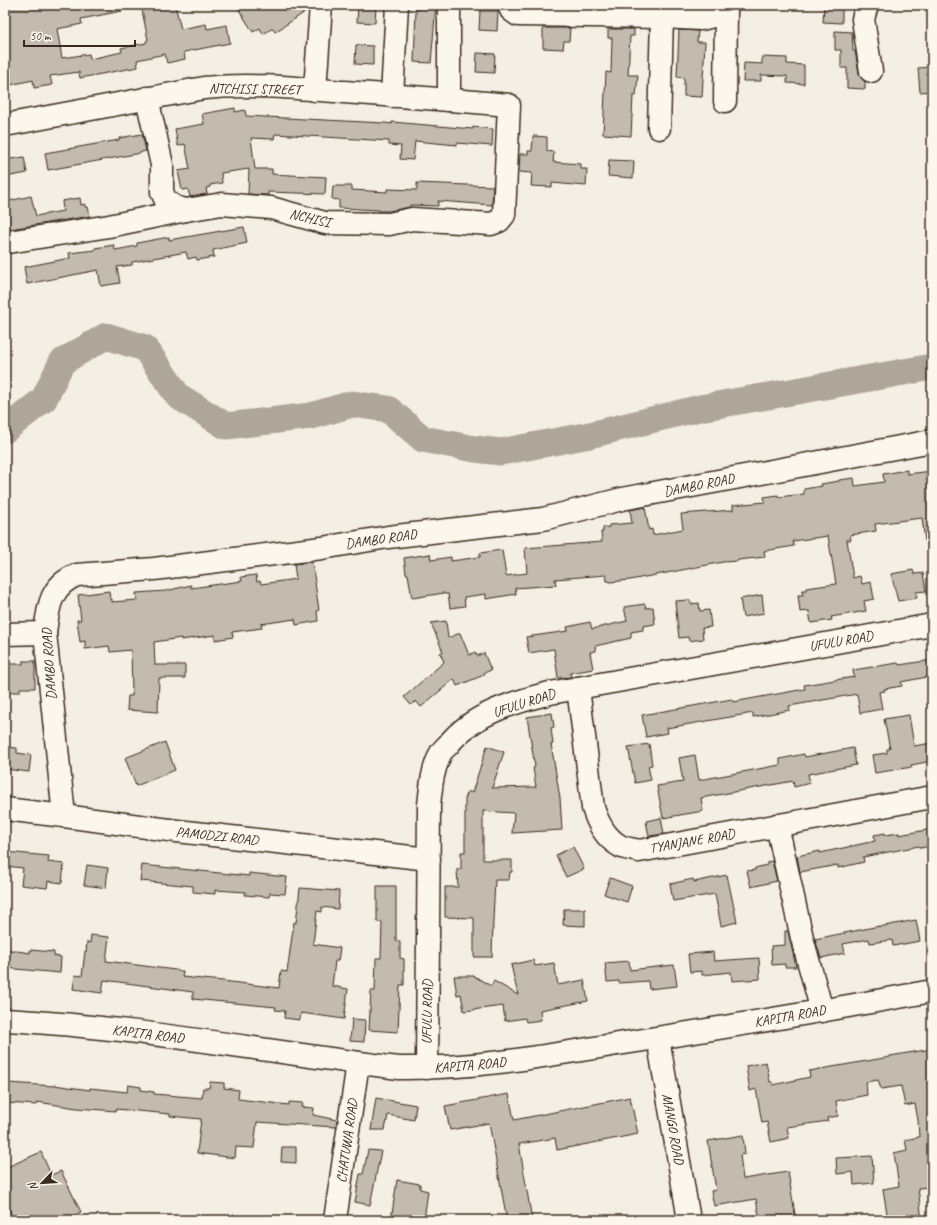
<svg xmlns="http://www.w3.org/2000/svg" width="937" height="1225" font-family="Caveat,sans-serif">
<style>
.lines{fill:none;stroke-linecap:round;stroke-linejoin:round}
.river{stroke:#afa69a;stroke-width:27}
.building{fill:#c3bbb0;stroke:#3b2a1e}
.minor-casing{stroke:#3b2a1e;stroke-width:25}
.minor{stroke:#fbf7ec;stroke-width:22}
.labels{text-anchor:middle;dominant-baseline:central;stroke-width:4;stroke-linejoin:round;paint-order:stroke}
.street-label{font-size:14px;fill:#3b2a1e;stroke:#fbf7ec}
</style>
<rect width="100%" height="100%" fill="#f3efe4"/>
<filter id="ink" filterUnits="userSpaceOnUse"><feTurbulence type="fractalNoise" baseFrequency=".025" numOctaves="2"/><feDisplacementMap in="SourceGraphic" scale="8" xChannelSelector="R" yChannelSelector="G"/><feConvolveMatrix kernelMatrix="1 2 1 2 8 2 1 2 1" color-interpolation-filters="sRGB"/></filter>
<g filter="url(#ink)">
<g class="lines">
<path class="river" d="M 5,430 L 44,399 L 62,362 L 106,336 L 145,348 L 178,396 L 226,426 L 311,416 L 352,404 L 388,409 L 423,439 L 475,449 L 501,452 L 590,435 L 700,408 L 932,367"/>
</g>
<g class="building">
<path d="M 5,5 L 121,5 L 122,11 L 81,19 L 82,24 L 57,29 L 62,58 L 89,54 L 90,59 L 122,52 L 121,48 L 146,43 L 146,41 L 148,40 L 141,5 L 175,5 L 181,29 L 206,24 L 207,29 L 227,25 L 230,43 L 184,52 L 185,59 L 167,63 L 165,54 L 137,60 L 138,67 L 80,78 L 79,72 L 50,76 L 52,85 L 34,88 L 33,80 L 5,86 Z"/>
<path d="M 236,5 L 308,5 L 308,10 L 275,32 L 273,28 L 263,34 L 260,28 L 253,32 Z"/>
<path d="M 358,5 L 376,5 L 375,23 L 357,22 Z"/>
<path d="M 418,5 L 436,5 L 431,63 L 414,62 L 416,9 L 417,10 Z"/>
<path d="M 824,5 L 842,5 L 842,23 L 823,22 Z"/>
<path d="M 480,11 L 498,11 L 497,31 L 479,30 Z"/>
<path d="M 543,28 L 570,28 L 569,41 L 564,41 L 563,49 L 543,48 Z"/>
<path d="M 608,29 L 634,29 L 634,36 L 630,36 L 628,75 L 638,75 L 636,96 L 633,96 L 631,136 L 603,134 L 606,72 L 611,73 L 612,38 L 608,38 Z"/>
<path d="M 679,30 L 698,31 L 697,42 L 705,42 L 702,97 L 684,96 L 684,78 L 677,77 Z"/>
<path d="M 835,31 L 852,32 L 853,51 L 855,51 L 859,73 L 861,78 L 865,82 L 865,89 L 847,88 L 847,68 L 841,68 L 841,50 L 835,50 Z"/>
<path d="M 356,45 L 373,46 L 373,65 L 355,64 Z"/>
<path d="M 477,53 L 495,54 L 494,73 L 476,72 Z"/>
<path d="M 762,57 L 787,58 L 787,64 L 804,65 L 804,84 L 787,83 L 787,76 L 761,75 L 761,81 L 743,81 L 744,63 L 762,64 Z"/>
<path d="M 932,67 L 932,91 L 920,92 L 918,68 Z"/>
<path d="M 235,108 L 235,112 L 245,110 L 246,116 L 384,123 L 392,124 L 392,122 L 473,129 L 473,127 L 493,129 L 492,146 L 457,143 L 457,145 L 415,141 L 413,160 L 400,159 L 401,146 L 389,145 L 389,141 L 275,134 L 274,139 L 251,138 L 255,169 L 272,169 L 272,174 L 326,177 L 325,194 L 268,192 L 268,195 L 248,194 L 249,169 L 221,173 L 222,183 L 210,185 L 210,187 L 206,188 L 207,194 L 190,197 L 188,189 L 182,190 L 178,171 L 190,169 L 185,144 L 178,146 L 175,129 L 204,124 L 202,114 Z"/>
<path d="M 142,134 L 146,151 L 141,152 L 141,153 L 48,170 L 45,153 L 119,140 L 119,138 Z"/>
<path d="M 533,136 L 547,137 L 547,151 L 554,152 L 553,162 L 581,164 L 581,169 L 587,169 L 586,186 L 552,183 L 552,187 L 531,186 L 532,173 L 519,172 L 520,154 L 528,154 L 528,151 L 532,151 Z"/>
<path d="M 24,157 L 27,173 L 5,177 L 5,160 Z"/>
<path d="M 609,160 L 634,161 L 633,178 L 608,176 Z"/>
<path d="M 417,183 L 493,186 L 492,205 L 438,201 L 438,206 L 410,205 L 410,207 L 389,211 L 379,211 L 379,210 L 339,208 L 339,200 L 332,199 L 333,186 L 352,186 L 352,190 L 387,192 L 387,189 L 417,190 Z"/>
<path d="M 31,196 L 36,216 L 63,211 L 62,201 L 80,198 L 81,205 L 85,204 L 85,207 L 88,207 L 90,216 L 10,229 L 5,202 Z"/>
<path d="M 244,227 L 247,243 L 213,250 L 214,257 L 197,260 L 196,257 L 188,259 L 186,252 L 132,262 L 132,265 L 117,267 L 120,283 L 101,286 L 98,270 L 27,284 L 24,267 L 70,258 L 69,253 L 95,250 L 95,248 L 114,245 L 115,250 L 137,246 L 137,243 L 169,237 L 169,240 Z"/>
<path d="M 907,470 L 907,474 L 932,471 L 932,540 L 925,541 L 922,518 L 875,524 L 876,531 L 850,535 L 851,540 L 847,540 L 853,578 L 860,576 L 862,584 L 871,582 L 874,599 L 864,601 L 866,611 L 831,617 L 832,620 L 811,623 L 809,611 L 800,612 L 798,595 L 803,595 L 802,590 L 806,590 L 806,588 L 836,584 L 828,536 L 793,541 L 794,546 L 764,551 L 765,557 L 738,560 L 738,561 L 723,562 L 630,580 L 610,582 L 609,581 L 607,581 L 606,575 L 555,579 L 556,585 L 515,588 L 516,594 L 486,599 L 486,594 L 464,597 L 465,606 L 450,608 L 448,594 L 444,594 L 444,593 L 412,598 L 408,574 L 406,574 L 404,558 L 430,554 L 431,560 L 451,557 L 451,561 L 480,557 L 480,553 L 502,550 L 506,576 L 527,573 L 525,548 L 602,542 L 601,532 L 603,532 L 603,528 L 609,527 L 609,525 L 632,523 L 630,510 L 645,507 L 649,530 L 652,529 L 653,535 L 683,529 L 681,514 L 733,510 L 733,505 L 765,502 L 764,497 L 778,495 L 778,497 L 804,494 L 804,489 L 822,486 L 821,484 L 839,481 L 839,480 L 854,478 L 855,486 L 884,482 L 883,474 Z"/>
<path d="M 312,562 L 319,610 L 317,611 L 318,621 L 296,625 L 295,619 L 261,624 L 262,628 L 232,632 L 233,637 L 215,640 L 215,635 L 181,640 L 181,638 L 154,642 L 155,665 L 185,665 L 185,678 L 159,678 L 158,712 L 127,710 L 128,696 L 132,696 L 131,650 L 110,652 L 109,646 L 85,649 L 85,641 L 80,642 L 77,620 L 81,620 L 78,595 L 109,591 L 110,599 L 112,599 L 112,602 L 137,600 L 136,593 L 166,591 L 191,585 L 191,588 L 242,581 L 241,577 L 256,575 L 257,582 L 260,581 L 261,584 L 296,579 L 294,564 Z"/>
<path d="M 913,570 L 914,574 L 923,573 L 926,591 L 916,592 L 917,598 L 898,601 L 891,574 Z"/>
<path d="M 762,595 L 764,613 L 743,617 L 740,599 Z"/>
<path d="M 690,600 L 691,604 L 699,603 L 700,611 L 709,610 L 711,627 L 702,628 L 703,639 L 689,641 L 688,637 L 679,638 L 675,601 Z"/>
<path d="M 645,604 L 646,608 L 653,607 L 655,624 L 643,626 L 643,630 L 631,632 L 631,638 L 595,646 L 596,651 L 590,652 L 593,669 L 570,673 L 571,677 L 558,678 L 554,649 L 529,653 L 526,637 L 568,631 L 567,627 L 590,622 L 592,629 L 627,621 L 624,607 Z"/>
<path d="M 446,621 L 448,638 L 460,633 L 469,655 L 475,652 L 477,656 L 484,653 L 491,670 L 484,673 L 484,675 L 457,686 L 454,679 L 421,707 L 416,701 L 411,705 L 404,697 L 444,662 L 440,653 L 443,652 L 431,623 Z"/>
<path d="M 932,660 L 932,676 L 901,682 L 902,686 L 884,689 L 885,691 L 879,692 L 882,709 L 860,713 L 857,694 L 789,706 L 790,710 L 753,717 L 753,713 L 667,728 L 668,733 L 646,737 L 642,715 L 732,699 L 733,702 L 805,689 L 804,685 L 854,677 L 853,670 L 898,663 L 899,665 Z"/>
<path d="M 23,661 L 35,661 L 35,688 L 20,688 L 20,692 L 7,692 L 7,664 L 23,664 Z"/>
<path d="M 552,713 L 554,727 L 551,728 L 553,744 L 551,744 L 560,798 L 562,830 L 512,833 L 514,813 L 483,811 L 483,860 L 512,860 L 512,872 L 510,872 L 509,880 L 495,880 L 493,920 L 492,957 L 474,957 L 474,918 L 445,917 L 445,887 L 458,887 L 457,869 L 461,869 L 461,852 L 465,852 L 465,799 L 468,791 L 472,793 L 487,746 L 504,752 L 492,788 L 536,787 L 533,768 L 535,767 L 527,717 Z"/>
<path d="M 909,715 L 914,746 L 932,743 L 932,761 L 911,765 L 912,767 L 875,773 L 872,755 L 887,753 L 887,749 L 890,749 L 884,719 Z"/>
<path d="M 165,742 L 175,770 L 136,786 L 125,758 Z"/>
<path d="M 649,744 L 652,765 L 648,766 L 651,780 L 635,783 L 628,747 Z"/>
<path d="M 5,747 L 17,748 L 17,753 L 31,755 L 29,772 L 5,769 Z"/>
<path d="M 853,748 L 856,765 L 808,774 L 810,783 L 794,787 L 793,781 L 701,798 L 703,811 L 663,818 L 657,786 L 683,782 L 679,758 L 695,755 L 699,780 L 780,765 L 780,759 L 804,754 L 805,757 Z"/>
<path d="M 661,818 L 664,834 L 649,836 L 646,821 Z"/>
<path d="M 932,829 L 932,846 L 920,848 L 919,846 L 863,857 L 864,862 L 838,868 L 838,865 L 800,872 L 797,856 L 820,851 L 820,853 L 875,841 L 874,835 L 885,833 L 885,835 L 899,833 L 899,835 Z"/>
<path d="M 573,847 L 584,869 L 566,877 L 556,855 Z"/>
<path d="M 5,852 L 49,856 L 48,862 L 64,864 L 62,883 L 48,881 L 47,888 L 21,885 L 23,868 L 5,866 Z"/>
<path d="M 772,861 L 777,881 L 751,887 L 747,871 L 755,870 L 755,868 L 767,865 L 767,862 Z"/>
<path d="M 87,865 L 108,868 L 106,888 L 84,885 Z"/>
<path d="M 142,865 L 249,876 L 249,873 L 287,877 L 285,894 L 270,893 L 269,897 L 245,895 L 246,892 L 215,890 L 215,894 L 193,892 L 193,886 L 140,881 Z"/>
<path d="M 727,875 L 737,922 L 721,926 L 715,894 L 673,901 L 670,884 L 693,879 L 694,882 Z"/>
<path d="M 610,878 L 632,886 L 627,902 L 604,894 Z"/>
<path d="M 377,886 L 396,886 L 396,941 L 400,941 L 400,958 L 404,959 L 404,985 L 400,985 L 398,1032 L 369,1030 L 371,991 L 375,991 L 376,958 L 381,958 L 382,922 L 377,922 Z"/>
<path d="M 300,888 L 339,891 L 338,909 L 322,907 L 322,912 L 317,911 L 313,944 L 340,948 L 338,961 L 335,961 L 332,986 L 348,989 L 344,1019 L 301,1013 L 300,1020 L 284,1018 L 285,1011 L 275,1010 L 276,1007 L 193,999 L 193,992 L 104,980 L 102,993 L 73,989 L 75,975 L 82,976 L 85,951 L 86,952 L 87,942 L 90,943 L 91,935 L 109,937 L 106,961 L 183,971 L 182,977 L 223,981 L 279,988 L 281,971 L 287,972 L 294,922 L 296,923 Z"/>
<path d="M 564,909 L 585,909 L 585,926 L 563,925 Z"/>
<path d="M 916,920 L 920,941 L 893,946 L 892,940 L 870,943 L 869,939 L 843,944 L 845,953 L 821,958 L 815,939 L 879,926 L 879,927 Z"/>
<path d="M 785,931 L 788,931 L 796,967 L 785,967 L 785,964 L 772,965 L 771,946 L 785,945 Z"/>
<path d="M 5,949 L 30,953 L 30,950 L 54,952 L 54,956 L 61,957 L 60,973 L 5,968 Z"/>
<path d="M 713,952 L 714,961 L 759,958 L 760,979 L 732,981 L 731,972 L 702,975 L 702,971 L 690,972 L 688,954 Z"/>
<path d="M 533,960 L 535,966 L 554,963 L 558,985 L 584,980 L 588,1001 L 540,1010 L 541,1020 L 526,1022 L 525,1018 L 505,1021 L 503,1006 L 464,1011 L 461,994 L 457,995 L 454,976 L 474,976 L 491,986 L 494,981 L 518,995 L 511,965 Z"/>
<path d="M 629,961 L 630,970 L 674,965 L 677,986 L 649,989 L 648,981 L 619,983 L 619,981 L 607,982 L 605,963 Z"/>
<path d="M 352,1019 L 365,1020 L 364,1042 L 350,1041 Z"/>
<path d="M 932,1049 L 932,1177 L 930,1177 L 931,1187 L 918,1188 L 922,1220 L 888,1220 L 883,1189 L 899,1186 L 894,1153 L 907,1150 L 905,1140 L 919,1137 L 918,1120 L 915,1104 L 905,1106 L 901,1086 L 881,1089 L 878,1080 L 866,1082 L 867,1095 L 836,1101 L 838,1116 L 827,1118 L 828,1121 L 787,1127 L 789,1138 L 771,1142 L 767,1122 L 762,1123 L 756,1089 L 750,1091 L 746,1066 L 766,1062 L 770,1082 L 772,1082 L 773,1085 L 810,1077 L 809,1071 L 890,1057 L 890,1056 Z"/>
<path d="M 210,1082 L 224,1083 L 224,1088 L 239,1090 L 238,1099 L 289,1105 L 289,1102 L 303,1103 L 302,1107 L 314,1108 L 313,1115 L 337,1120 L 336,1127 L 257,1122 L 254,1148 L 236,1147 L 235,1158 L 197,1153 L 201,1119 L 170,1116 L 170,1114 L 116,1109 L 116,1111 L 77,1108 L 37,1102 L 37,1105 L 7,1103 L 8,1083 L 54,1086 L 54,1085 L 90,1090 L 90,1088 L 127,1092 L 128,1085 L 141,1087 L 141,1090 L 154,1092 L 154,1094 L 202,1098 L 203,1088 L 209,1088 Z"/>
<path d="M 509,1094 L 514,1120 L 630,1097 L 638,1134 L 557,1150 L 555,1138 L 519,1144 L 532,1220 L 507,1220 L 489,1123 L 450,1130 L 445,1106 Z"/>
<path d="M 376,1098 L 416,1105 L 414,1120 L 388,1115 L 385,1130 L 371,1130 Z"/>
<path d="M 743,1135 L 745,1154 L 740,1155 L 743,1179 L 788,1172 L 796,1220 L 760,1220 L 756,1199 L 714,1206 L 711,1191 L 716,1190 L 708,1141 Z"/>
<path d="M 282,1147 L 296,1147 L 296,1163 L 281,1162 Z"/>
<path d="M 368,1150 L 381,1151 L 370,1205 L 355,1202 L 360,1174 L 363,1174 Z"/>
<path d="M 41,1152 L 51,1175 L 61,1171 L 81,1212 L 64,1220 L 14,1220 L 5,1201 L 5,1168 Z"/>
<path d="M 872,1156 L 874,1183 L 854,1185 L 853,1172 L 837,1174 L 836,1158 Z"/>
<path d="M 397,1180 L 420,1184 L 420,1189 L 428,1191 L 424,1220 L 391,1220 Z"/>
</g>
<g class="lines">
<defs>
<g id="minor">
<path d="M 449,5 L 449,100"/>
<path d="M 509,5 L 511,10 L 518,15 L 662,17 L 701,19 L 713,16 L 726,9 L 725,5"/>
<path d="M 867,5 L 863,19 L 871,71"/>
<path d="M 654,6 L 662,17 L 659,128"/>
<path d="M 315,90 L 321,5"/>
<path d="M 392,96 L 397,5"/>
<path d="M 147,98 L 162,165 L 162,192 L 166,201 L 175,207 L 186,210"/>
<path d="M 725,101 L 726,9"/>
<path d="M 5,125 L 204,88 C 250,83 297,88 344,92 C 399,96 454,100 509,105 L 504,215 L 499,221 L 491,224 L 412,219 L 389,224 L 325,223 L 271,208 L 222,204 L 186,210 L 109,226 L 8,242 L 5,241"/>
<path d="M 5,634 L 45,633"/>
<path d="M 578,688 L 593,808 C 598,823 605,838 620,846 C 625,849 633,849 639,851 L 932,797"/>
<path d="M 5,809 L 64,816 L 177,831 L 429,859"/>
<path d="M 64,816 L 45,633 C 48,608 50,585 77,575 L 154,569 L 322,548 L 388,537 L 543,519 L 622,499 L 932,441"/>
<path d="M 777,825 L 802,938 L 822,1011"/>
<path d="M 5,1020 C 137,1027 268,1052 399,1068 C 473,1069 546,1056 618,1044 C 723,1028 828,1010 932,991"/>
<path d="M 658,1038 L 689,1220"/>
<path d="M 427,1068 L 429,805 C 431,788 432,772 439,757 C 440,752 445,748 448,745 C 472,714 514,702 550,693 L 932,625"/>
<path d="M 335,1220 L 358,1063"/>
</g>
</defs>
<use href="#minor" class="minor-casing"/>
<use href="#minor" class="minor"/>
</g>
</g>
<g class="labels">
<g class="street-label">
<text transform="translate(255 89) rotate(1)">NTCHISI STREET</text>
<text transform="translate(310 218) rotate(13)">NCHISI</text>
<text transform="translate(699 485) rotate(-11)">DAMBO ROAD</text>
<text transform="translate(381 539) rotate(-8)">DAMBO ROAD</text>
<text transform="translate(841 641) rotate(-10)">UFULU ROAD</text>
<text transform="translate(49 664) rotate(-94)">DAMBO ROAD</text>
<text transform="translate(524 703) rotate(-18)">UFULU ROAD</text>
<text transform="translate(217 836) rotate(6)">PAMODZI ROAD</text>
<text transform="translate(692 841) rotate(-10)">TYANJANE ROAD</text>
<text transform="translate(427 1012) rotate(-89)">UFULU ROAD</text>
<text transform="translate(790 1016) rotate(-10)">KAPITA ROAD</text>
<text transform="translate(148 1034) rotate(7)">KAPITA ROAD</text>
<text transform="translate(470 1065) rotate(-5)">KAPITA ROAD</text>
<text transform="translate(673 1129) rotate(80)">MANGO ROAD</text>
<text transform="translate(347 1141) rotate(-82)">CHATUWA ROAD</text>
</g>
</g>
<rect width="937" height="1225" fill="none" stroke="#fbf7ec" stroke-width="20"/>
<rect x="10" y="10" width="917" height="1205" fill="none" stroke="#3b2a1e" stroke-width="1.5" filter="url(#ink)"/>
<g transform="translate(42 1183) rotate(245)" stroke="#fbf7ec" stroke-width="3" paint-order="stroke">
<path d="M0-3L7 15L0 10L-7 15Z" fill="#3b2a1e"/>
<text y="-6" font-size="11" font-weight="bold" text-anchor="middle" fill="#3b2a1e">N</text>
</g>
<path d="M24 40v6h111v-6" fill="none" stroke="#3b2a1e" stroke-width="2"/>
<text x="30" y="40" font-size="12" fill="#3b2a1e" stroke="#fbf7ec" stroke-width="3" paint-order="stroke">50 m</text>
</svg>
